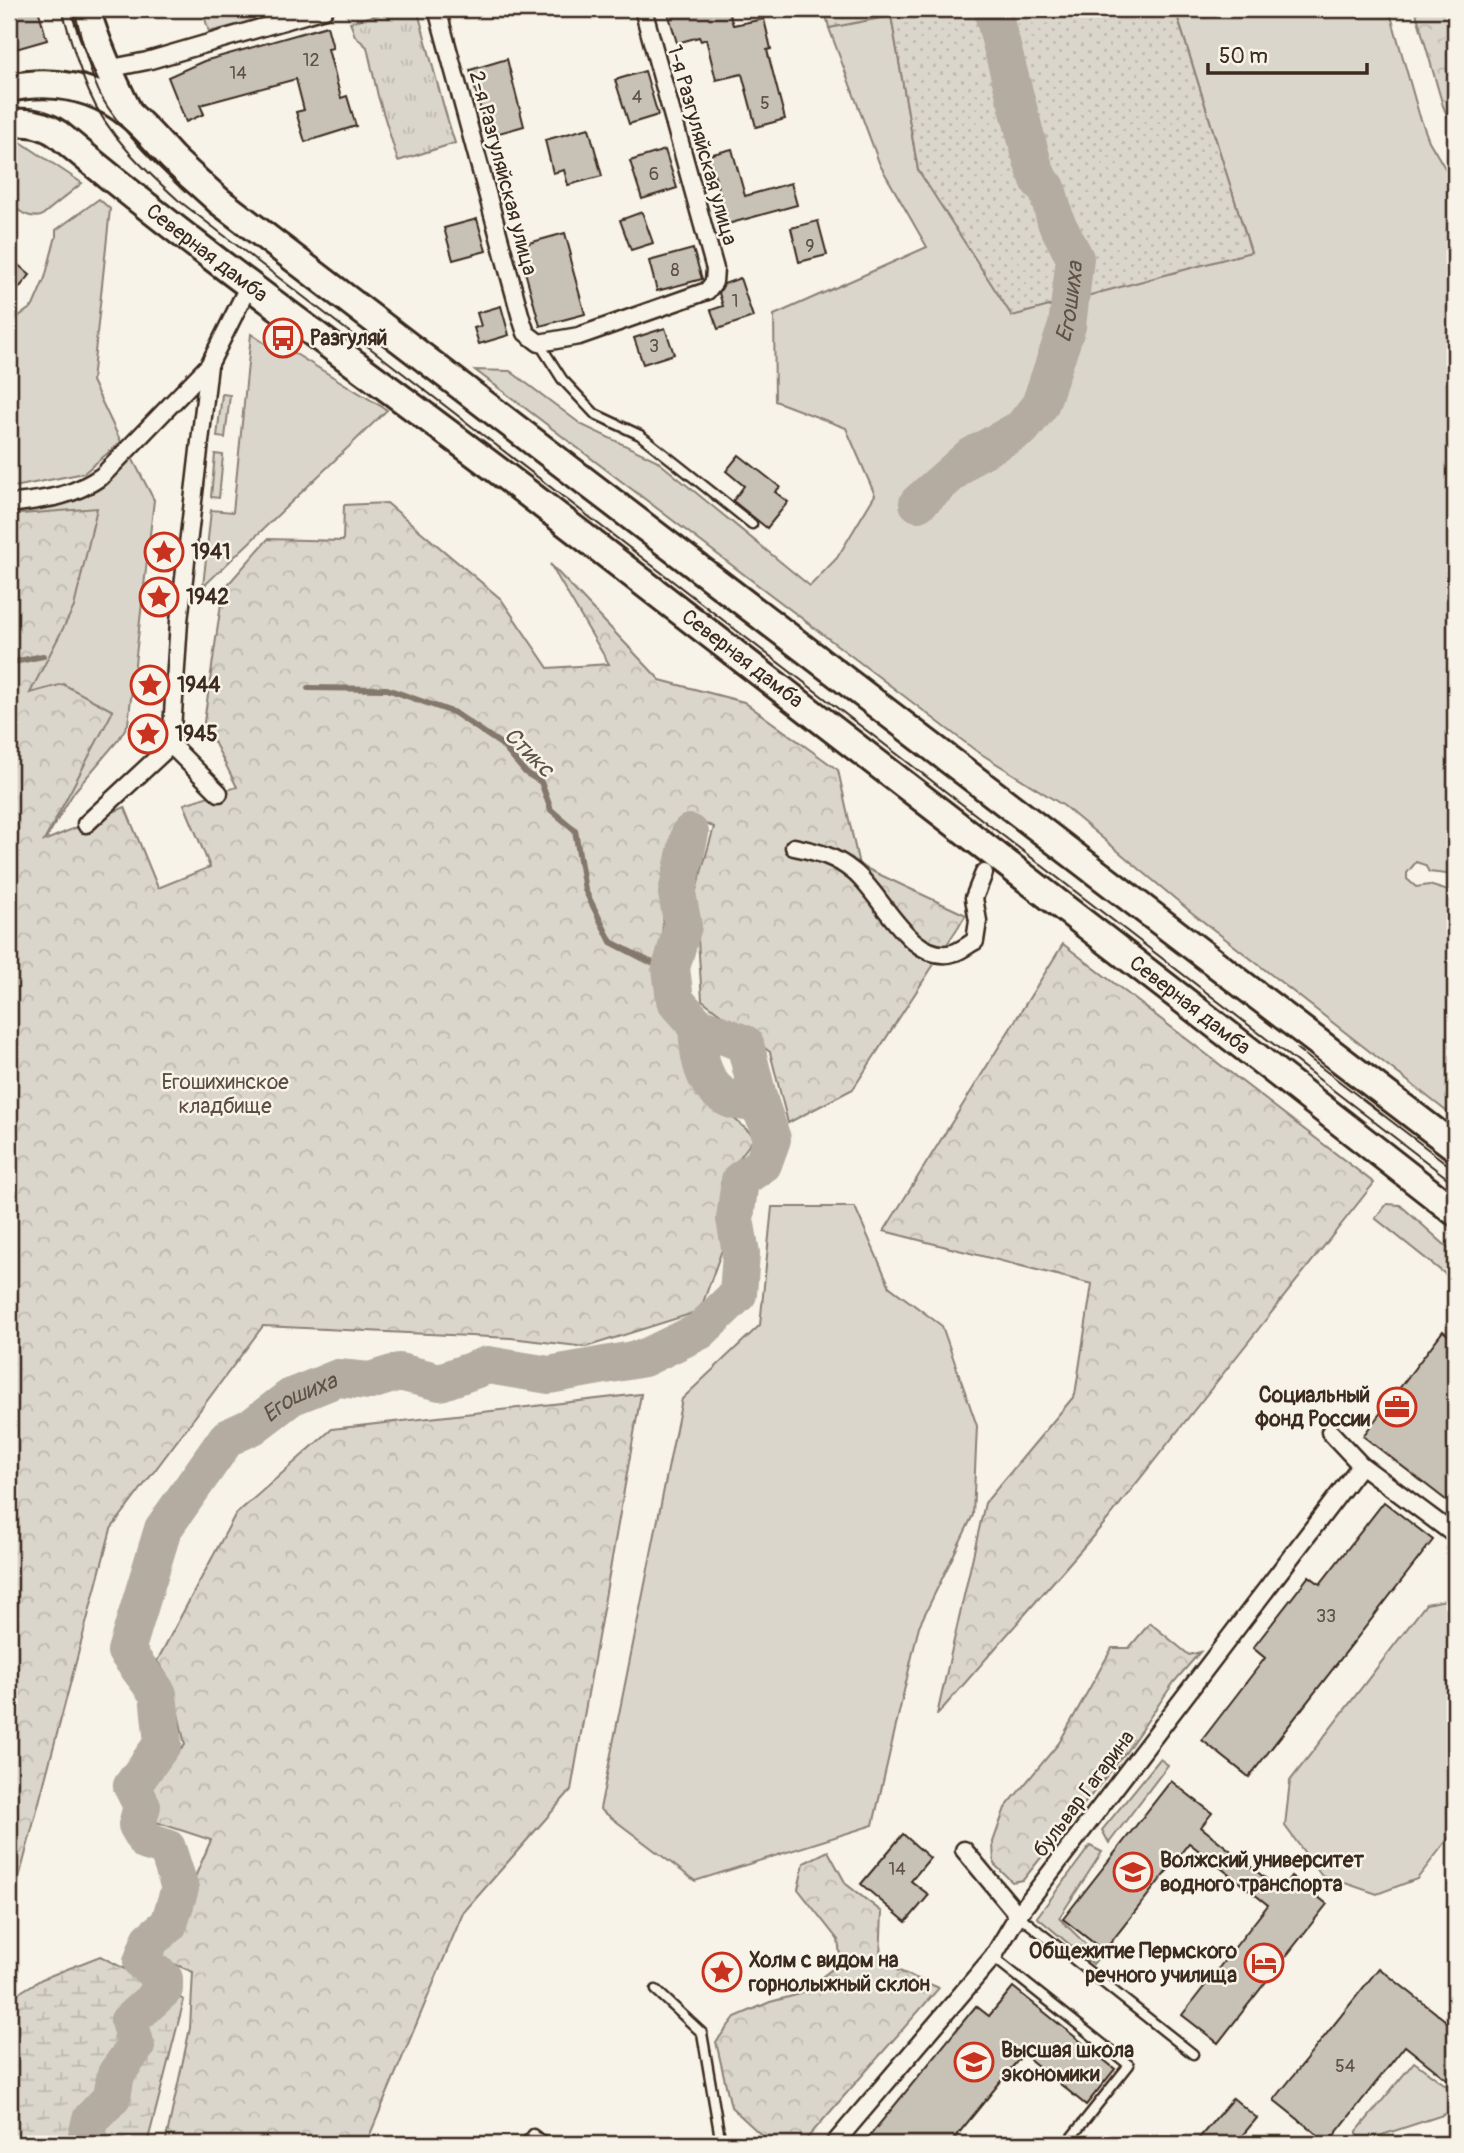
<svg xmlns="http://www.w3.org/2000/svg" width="1464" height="2153" font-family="Pangolin,sans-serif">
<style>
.grass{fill:#dbd6cb;stroke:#8b8074;stroke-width:2}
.forest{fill:url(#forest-crowns);stroke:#8b8074;stroke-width:2}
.wetland{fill:url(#wetland-marsh);stroke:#8b8074;stroke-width:2}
.park{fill:url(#park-tufts);stroke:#8b8074;stroke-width:2}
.garden{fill:url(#garden-dots);stroke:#8b8074;stroke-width:2}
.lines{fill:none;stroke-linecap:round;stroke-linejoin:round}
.stream{stroke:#84786c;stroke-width:6}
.river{stroke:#b4aca0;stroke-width:38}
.building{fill:#c8c1b6;stroke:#3b2a1e;stroke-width:2}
.lane-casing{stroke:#3b2a1e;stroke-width:13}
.street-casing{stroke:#3b2a1e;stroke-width:21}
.primary-casing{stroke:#3b2a1e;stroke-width:32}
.lane{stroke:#f7f3e8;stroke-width:8}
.street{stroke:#f7f3e8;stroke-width:16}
.primary{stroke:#f7f3e8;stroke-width:26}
.tram{stroke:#3b2a1e;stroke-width:2}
.labels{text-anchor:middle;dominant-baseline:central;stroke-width:5;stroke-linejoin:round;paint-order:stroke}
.number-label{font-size:18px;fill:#5e5044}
.street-label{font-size:21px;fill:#3b2a1e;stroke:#f7f3e8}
.poi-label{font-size:21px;font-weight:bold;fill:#3b2a1e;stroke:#f7f3e8;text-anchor:start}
.park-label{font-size:21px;fill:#5b4c41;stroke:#f7f3e8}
.water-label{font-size:23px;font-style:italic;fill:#5f5145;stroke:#f7f3e8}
</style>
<defs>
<pattern id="forest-crowns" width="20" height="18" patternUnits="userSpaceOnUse" patternTransform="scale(1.75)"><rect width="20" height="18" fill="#dbd6cb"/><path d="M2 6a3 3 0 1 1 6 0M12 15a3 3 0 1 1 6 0" fill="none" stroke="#bdb8ae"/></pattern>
<pattern id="wetland-marsh" width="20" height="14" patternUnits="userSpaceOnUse" patternTransform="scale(1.75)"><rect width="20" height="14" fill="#dbd6cb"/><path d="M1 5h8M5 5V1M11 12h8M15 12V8" fill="none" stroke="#bdb8ae"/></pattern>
<pattern id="park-tufts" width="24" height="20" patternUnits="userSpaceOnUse" patternTransform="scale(1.75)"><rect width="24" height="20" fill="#dbd6cb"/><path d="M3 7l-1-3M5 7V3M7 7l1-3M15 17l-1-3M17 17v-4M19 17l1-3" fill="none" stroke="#bdb8ae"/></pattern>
<pattern id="garden-dots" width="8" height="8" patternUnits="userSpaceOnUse" patternTransform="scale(1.75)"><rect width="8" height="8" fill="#dbd6cb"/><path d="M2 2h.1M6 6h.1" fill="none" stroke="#bdb8ae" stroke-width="1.8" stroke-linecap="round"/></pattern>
</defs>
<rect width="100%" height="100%" fill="#f7f3e8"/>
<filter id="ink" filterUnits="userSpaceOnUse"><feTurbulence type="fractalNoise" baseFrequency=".0143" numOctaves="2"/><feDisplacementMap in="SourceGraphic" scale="14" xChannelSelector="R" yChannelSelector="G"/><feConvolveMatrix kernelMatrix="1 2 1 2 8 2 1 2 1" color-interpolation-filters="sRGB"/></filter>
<g filter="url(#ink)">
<g class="grass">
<path d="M 214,9 L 299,9 L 209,32 L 203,12 Z"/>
<path d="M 1175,9 L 1389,9 L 1419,114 L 1429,141 L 1455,185 L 1455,875 L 1429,872 L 1425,865 L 1416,862 L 1407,873 L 1407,879 L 1416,887 L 1429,885 L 1455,893 L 1455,1118 L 1191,912 L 1064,806 L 975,750 L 475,370 L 510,371 L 582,425 L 656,460 L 810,586 L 837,558 L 875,495 L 846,428 L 775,401 L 774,315 L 927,247 L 880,165 L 829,28 L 891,15 L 918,170 L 1251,252 Z"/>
<path d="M 9,137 L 13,137 L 82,183 L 41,216 C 28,219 19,211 9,203 Z"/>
<path d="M 99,199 L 110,209 L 92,381 L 121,442 L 84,473 L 9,488 L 9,323 L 33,306 L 45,278 L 56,236 L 56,230 Z"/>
<path d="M 251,334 L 284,356 L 289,350 L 387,410 L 203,587 L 211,510 L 233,512 Z"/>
<path d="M 222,394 L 230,395 L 225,438 L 217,437 Z"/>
<path d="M 130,454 L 154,500 L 128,724 L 119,739 L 74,792 L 44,842 L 9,814 L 9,508 L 73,499 Z"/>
<path d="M 215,454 L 223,455 L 219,498 L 211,497 Z"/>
<path d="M 1387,1204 L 1400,1205 L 1455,1254 L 1455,1282 L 1375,1218 Z"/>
<path d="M 772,1207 L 855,1207 L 890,1287 L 942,1326 L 977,1426 L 973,1515 L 919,1626 L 873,1825 L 695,1881 L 600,1809 L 682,1399 L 760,1325 Z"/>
<path d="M 1455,1598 L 1455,1830 L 1417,1879 L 1377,1894 L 1321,1875 L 1285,1826 L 1290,1781 L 1426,1604 Z"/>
<path d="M 1160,1759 L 1168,1765 L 1109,1843 L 1102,1830 Z"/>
<path d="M 1090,1846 L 1102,1852 L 1059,1918 L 1099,1957 L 1093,1964 L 1037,1917 Z"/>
<path d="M 1414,2062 L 1455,2092 L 1455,2111 L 1364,2141 L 1357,2136 L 1357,2131 Z"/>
</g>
<g class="forest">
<path d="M 1415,9 L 1455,9 L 1455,134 L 1443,106 Z"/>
<path d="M 387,503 L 501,599 L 548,668 L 609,664 L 550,564 L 660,680 L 744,702 L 838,770 L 859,865 L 966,915 L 853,1089 L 788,1123 L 770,1052 L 702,1000 L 695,894 L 714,827 L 683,817 L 666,875 L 660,969 L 667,1006 L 689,1043 L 693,1072 L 713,1100 L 755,1137 L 721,1183 L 727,1236 L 700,1311 L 586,1347 L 511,1338 L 263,1326 L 111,1529 L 9,1916 L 9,515 L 97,508 L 74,607 L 30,693 L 63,684 L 113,711 L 44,841 L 125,807 L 158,888 L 210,867 L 184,804 L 237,787 L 204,722 L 223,590 L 268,539 L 343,541 L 344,505 Z"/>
<path d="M 1063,944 L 1374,1183 L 1108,1519 L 937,1715 L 985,1503 L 1075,1395 L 1092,1284 L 884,1231 Z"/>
<path d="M 641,1394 L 571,1790 L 463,1913 L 366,2144 L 165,2144 L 190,2028 L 193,1972 L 160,1958 L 211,1840 L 150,1820 L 147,1786 L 185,1745 L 171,1682 L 157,1661 L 235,1515 L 332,1429 Z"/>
<path d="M 1150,1623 L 1189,1655 L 1200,1652 L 1174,1682 L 1126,1752 L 1023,1880 L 1012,1882 L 994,1864 L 993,1842 L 1005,1808 L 1059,1743 L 1112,1648 L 1129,1648 Z"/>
<path d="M 828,1851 L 846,1884 L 882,1912 L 880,1959 L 897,1970 L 939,1988 L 802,2144 L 771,2144 L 731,2107 L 716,2042 L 735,2017 L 770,2002 L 800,1994 L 841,1962 L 838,1940 L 798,1889 L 804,1863 Z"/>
</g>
<path class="wetland" d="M 100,1956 L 184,2000 L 147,2144 L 9,2144 L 9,1999 L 42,1979 Z"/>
<path class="park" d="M 400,9 L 417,9 C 430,54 440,98 455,143 L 398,161 L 378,96 L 367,47 L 355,36 L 350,22 Z"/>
<path class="garden" d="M 825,9 L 1175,9 L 1251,252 L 1012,316 L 918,170 L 891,16 L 829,28 Z"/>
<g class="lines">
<g class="stream">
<path d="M 9,663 L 43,656"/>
<path d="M 308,688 L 387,689 L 455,713 L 501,744 L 526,773 L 541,782 L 551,810 L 575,830 L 585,890 L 611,942 L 648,961 L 671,968"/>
</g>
<g class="river">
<path id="s1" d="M 918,503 L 970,457 L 1022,428 L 1040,405 L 1067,326 L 1075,258 L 1056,222 L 1047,188 L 1040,182 L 1033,164 L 992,9"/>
<path d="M 697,1025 C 698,1053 701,1089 732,1100 C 741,1102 751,1102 760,1104"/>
<path id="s2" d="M 85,2144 L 91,2119 L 112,2097 L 116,2074 L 136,2046 L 129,2021 L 164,1989 L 164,1979 L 142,1962 L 150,1940 L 169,1924 L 180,1888 L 167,1848 L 147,1842 L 137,1825 L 142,1806 L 132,1786 L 163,1743 L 158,1694 L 126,1651 L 163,1529 L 227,1438 L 253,1426 L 291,1397 L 338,1378 L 370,1381 L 399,1372 L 440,1382 L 488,1365 L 549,1375 L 644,1358 L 700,1331 L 738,1294 L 741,1253 L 735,1219 L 740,1180 L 763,1164 L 772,1139 L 760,1104 L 745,1044 L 697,1025 L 675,1000 L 671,968 L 683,926 L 677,893 L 690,833"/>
</g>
</g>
<g class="building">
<path d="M 9,9 L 38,9 L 47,40 L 9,51 Z"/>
<path d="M 667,9 L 728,9 L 733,25 L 764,19 L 771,49 L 767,50 L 785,119 L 756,127 L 742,74 L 716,80 L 706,39 L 701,41 L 699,37 L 677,43 Z"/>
<path d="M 327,26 L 333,48 L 328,49 L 341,98 L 347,96 L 356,126 L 305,142 L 296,112 L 304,110 L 296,79 L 200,105 L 204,114 L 186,122 L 168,77 L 204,61 Z"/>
<path d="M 507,59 L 524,126 L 488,136 L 470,70 Z"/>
<path d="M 645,71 L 658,115 L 629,124 L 615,80 Z"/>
<path d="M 589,128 L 602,176 L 568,185 L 564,170 L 553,173 L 545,140 Z"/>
<path d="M 732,149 L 745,196 L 791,183 L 797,205 L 724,225 L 718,203 L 722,202 L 709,155 Z"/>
<path d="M 665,150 L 677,188 L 642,199 L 630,161 Z"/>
<path d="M 642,212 L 653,243 L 631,250 L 620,220 Z"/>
<path d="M 477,219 L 486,251 L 453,260 L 444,228 Z"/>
<path d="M 818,221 L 827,255 L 799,262 L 791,228 Z"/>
<path d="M 565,233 L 571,255 L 569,256 L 585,314 L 540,326 L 518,246 Z"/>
<path d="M 693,249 L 702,279 L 657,291 L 649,261 Z"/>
<path d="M 9,257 L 30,275 L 9,300 Z"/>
<path d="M 740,278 L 753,317 L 718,329 L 711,310 L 723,306 L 719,293 L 724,284 Z"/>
<path d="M 501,306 L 509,335 L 479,344 L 474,328 L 481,326 L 477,313 Z"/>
<path d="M 665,328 L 674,354 L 643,364 L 634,338 Z"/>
<path d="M 739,455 L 780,487 L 775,492 L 788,502 L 767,528 L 733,501 L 744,486 L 726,471 Z"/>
<path d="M 1443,1331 L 1455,1341 L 1455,1507 L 1363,1436 Z"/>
<path d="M 1384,1502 L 1433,1540 L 1249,1777 L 1202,1740 L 1265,1658 L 1253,1648 L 1309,1576 L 1320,1584 Z"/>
<path d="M 1171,1781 L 1212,1813 L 1201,1827 L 1280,1890 L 1291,1876 L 1327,1904 L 1218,2043 L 1182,2015 L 1268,1905 L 1189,1843 L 1104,1951 L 1063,1919 Z"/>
<path d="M 903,1834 L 930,1858 L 911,1881 L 929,1895 L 906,1922 L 861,1884 Z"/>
<path d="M 1379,1968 L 1455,2028 L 1455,2086 L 1405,2046 L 1328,2143 L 1274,2100 Z"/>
<path d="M 1013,1987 L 1115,2069 L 1086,2105 L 1023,2054 L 950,2144 L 863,2144 L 976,2006 L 989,2016 Z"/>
<path d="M 1233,2098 L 1257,2118 L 1235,2144 L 1194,2144 Z"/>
</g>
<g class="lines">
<defs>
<g id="lane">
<path d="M 539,343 L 562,379 L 595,414 L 640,435 L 752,524"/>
<path d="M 1018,1915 L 1193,2054"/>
<path d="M 993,1957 L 1129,2065 L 1066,2144"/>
<path d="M 656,1990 L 702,2033 L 720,2138 L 727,2144"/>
<path d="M 525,2144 L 533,2134 L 546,2144"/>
</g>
<g id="street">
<path d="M 437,9 L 521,318 L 526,333 L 539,343 L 579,336 L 707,291 L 714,282 L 715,269 L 643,9"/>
<path d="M 107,69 L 147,61 L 325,9"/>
<path d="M 9,504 C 46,499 70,498 102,476 L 209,365 L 249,285"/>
<path d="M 171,745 L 179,621 L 209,365"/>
<path d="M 86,824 L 171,745 L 219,793"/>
<path d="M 794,847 C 818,852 835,856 854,872 C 882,894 912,968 956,952 C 963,949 969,944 975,941 L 978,921 L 974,898 L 984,873"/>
<path d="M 1330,1432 L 1361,1465 L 1455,1535"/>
<path d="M 964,1850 L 1018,1915"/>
<path d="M 834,2144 L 993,1957 L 1018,1915 L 1361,1465"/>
</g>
<g id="primary">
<path d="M 86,9 C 97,46 112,79 129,113"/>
<path d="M 9,88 C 52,79 95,86 130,115 C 145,127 158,143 171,157 C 186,172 203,186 219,201 L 1455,1147"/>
<path id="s3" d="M 9,124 C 27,121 42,123 58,134 C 209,261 372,374 530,495 C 839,732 1148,971 1455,1212"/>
</g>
</defs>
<use href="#lane" class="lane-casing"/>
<use href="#street" class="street-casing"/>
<use href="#primary" class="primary-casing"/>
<use href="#lane" class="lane"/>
<use href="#street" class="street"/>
<use href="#primary" class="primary"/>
<g class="tram">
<path d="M 62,9 C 70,37 77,65 89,92 C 107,135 144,169 178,200 L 1455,1184"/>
<path d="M 74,9 C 81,35 89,74 102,98 C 121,131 157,166 185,192"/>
<path d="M 1297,1049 L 1455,1170"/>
</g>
</g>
</g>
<defs>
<symbol id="bus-ring" viewBox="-11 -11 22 22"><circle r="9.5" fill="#f7f3e8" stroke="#c8321e" stroke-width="1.5"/><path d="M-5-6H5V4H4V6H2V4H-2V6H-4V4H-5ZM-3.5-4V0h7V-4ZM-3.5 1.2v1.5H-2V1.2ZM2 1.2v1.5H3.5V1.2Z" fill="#c8321e"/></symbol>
<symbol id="sight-ring" viewBox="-11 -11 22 22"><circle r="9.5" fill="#f7f3e8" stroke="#c8321e" stroke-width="1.5"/><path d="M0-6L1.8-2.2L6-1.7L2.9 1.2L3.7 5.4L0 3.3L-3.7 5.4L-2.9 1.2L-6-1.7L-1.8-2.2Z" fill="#c8321e"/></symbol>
<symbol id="office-ring" viewBox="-11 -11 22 22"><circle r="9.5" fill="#f7f3e8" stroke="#c8321e" stroke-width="1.5"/><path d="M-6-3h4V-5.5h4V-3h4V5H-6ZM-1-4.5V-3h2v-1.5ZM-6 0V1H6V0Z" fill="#c8321e"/></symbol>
<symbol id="university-ring" viewBox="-11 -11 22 22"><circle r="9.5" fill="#f7f3e8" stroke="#c8321e" stroke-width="1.5"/><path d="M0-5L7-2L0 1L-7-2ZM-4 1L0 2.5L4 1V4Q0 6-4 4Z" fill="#c8321e"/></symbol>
<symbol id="hotel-ring" viewBox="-11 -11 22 22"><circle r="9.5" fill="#f7f3e8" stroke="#c8321e" stroke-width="1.5"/><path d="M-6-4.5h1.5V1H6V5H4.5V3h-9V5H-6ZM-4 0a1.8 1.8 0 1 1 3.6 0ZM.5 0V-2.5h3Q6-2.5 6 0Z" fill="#c8321e"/></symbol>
</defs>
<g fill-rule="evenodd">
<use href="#bus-ring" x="261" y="316" width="44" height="44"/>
<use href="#sight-ring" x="142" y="530" width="44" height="44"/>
<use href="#sight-ring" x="137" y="575" width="44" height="44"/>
<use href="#sight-ring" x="128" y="663" width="44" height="44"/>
<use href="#sight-ring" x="126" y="712" width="44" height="44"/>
<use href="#office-ring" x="1375" y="1385" width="44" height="44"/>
<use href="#university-ring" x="1111" y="1850" width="44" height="44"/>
<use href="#hotel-ring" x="1242" y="1941" width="44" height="44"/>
<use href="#sight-ring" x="700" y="1950" width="44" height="44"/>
<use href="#university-ring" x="952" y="2040" width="44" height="44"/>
</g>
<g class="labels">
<g class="number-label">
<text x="311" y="60">12</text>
<text x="238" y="73">14</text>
<text x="637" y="97">4</text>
<text x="765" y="103">5</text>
<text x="654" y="174">6</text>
<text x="810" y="246">9</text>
<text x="675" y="270">8</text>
<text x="735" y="301">1</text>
<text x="654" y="346">3</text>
<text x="1326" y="1616">33</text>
<text x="897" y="1869">14</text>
<text x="1345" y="2066">54</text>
</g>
<g class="street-label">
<text transform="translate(702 145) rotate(74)">1-я Разгуляйская улица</text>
<text transform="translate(503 173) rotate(75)">2-я Разгуляйская улица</text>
<text stroke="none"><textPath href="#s3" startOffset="242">Северная дамба</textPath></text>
<text stroke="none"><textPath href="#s3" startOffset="914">Северная дамба</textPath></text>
<text stroke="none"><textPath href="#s3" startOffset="1480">Северная дамба</textPath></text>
<text transform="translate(1084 1794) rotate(-53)">бульвар Гагарина</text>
</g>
<g class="poi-label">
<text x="310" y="338">Разгуляй</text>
<text x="191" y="552">1941</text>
<text x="186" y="597">1942</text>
<text x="177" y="685">1944</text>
<text x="175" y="734">1945</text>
<text x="1370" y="1395" text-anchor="end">Социальный<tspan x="1370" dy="24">фонд России</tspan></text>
<text x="1160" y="1860">Волжский университет<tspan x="1160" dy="24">водного транспорта</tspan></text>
<text x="1237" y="1951" text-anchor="end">Общежитие Пермского<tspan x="1237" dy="24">речного училища</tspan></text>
<text x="749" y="1960">Холм с видом на<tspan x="749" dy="24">горнолыжный склон</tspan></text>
<text x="1001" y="2050">Высшая школа<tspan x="1001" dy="24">экономики</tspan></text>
</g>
<g class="park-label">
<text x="225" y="1082">Егошихинское<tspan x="225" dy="24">кладбище</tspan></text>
</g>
<g class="water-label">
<text stroke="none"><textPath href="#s1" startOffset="266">Егошиха</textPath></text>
<text transform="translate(529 752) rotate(45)">Стикс</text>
<text stroke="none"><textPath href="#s2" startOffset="914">Егошиха</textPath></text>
</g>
</g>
<rect width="1464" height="2153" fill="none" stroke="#f7f3e8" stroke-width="35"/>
<rect x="18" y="18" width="1429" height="2118" fill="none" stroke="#3b2a1e" stroke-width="2.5" filter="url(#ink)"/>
<path d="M1208 63v10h159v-10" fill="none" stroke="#3b2a1e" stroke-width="3.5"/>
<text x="1219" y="63" font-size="21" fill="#3b2a1e" stroke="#f7f3e8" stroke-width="5" paint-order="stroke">50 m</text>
</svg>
